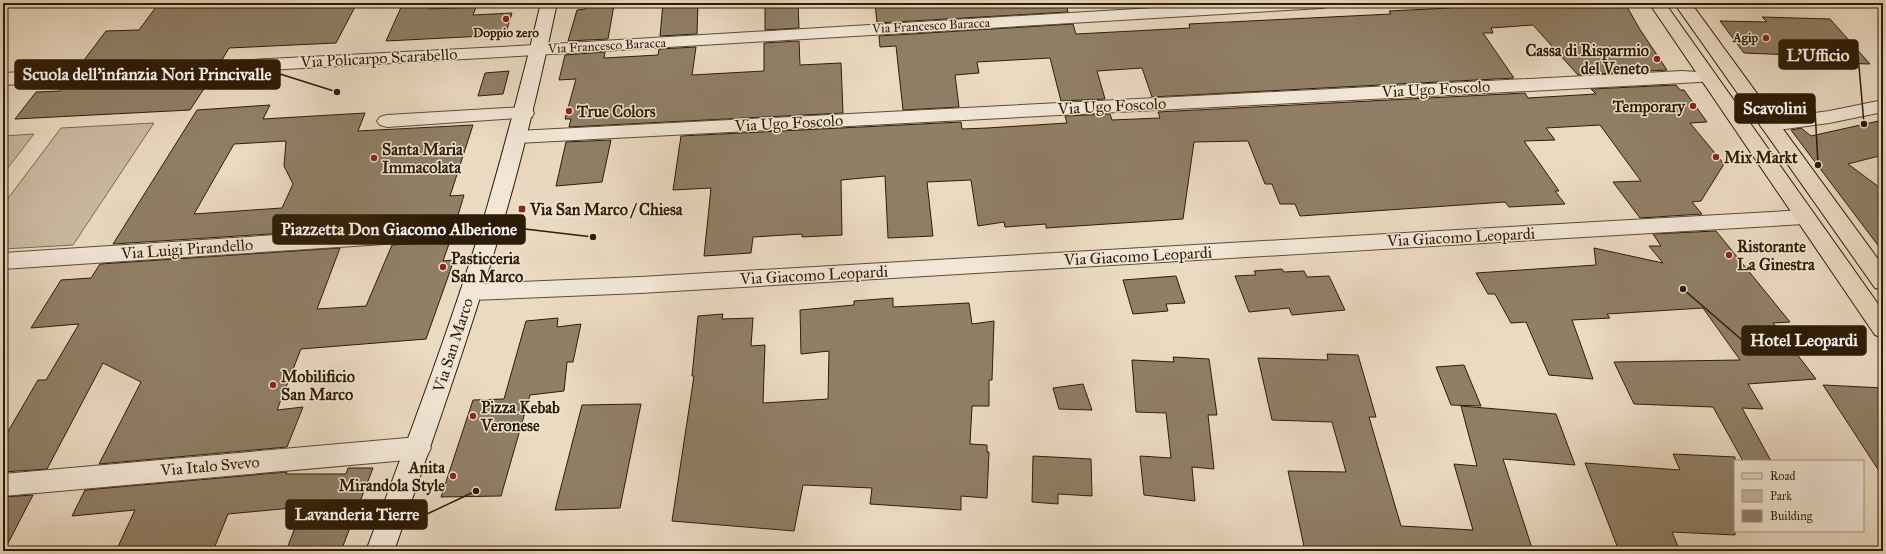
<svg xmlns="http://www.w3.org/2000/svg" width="1886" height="554" font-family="'IM FELL Great Primer',serif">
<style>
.green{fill:#cbbaa2;stroke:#7c6b54}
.building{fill:#907f67;stroke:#2d1c05;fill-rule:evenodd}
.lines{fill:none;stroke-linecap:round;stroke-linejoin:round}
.minor-casing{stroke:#5c4c34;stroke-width:2}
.secondary-casing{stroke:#2d1c05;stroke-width:2}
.primary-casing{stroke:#2d1c05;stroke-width:2}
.minor{fill:#f2e7d7;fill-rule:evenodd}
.secondary{fill:#f2e7d7;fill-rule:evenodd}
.primary{fill:#ebdac2;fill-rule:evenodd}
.poi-dot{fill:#8f2418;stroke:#f2e7d7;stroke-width:1.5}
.labels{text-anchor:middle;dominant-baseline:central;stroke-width:3;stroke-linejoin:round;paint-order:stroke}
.far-street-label{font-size:13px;fill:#2d1c05;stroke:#f2e7d7}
.far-poi-label{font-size:13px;font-weight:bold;fill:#2d1c05;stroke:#f2e7d7}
.poi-label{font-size:16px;font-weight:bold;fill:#2d1c05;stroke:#f2e7d7;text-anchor:start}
.street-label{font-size:16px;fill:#2d1c05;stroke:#f2e7d7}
.leader{fill:none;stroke:#2d1c05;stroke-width:1.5}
.callout-dot{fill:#2d1c05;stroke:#f2e7d7;stroke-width:1.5}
.callout{fill:#2d1c05;stroke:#2d1c05;stroke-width:1.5}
.callout-label{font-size:17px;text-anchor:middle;font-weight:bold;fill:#fff}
</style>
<rect width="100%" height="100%" fill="#ebdac2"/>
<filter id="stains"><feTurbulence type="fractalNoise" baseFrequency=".005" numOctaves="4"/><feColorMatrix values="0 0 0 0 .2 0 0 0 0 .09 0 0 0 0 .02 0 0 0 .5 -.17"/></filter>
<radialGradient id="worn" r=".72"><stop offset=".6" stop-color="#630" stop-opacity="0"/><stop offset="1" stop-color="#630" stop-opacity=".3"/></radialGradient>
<g class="green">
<path d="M 154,123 L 73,245 L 3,249 L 3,205 L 61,128 Z"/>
<path d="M 34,134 L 3,174 L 3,136 Z"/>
</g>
<g class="building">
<path d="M 159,3 L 357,3 L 336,43 L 229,48 L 222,60 L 78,68 L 106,31 L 139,30 Z"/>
<path d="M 403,3 L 429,3 L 429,9 L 476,7 L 473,15 L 512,13 L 505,35 L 386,41 Z"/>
<path d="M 663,3 L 698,3 L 697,34 L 660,36 Z"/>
<path d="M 765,3 L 798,3 L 799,28 L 765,30 Z"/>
<path d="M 875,3 L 1066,3 L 1068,12 L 877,23 Z"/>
<path d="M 1513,3 L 1625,3 L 1639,28 L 1667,70 L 1578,75 L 1533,25 L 1491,28 L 1493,33 L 1483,33 L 1514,78 L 1152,97 L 1142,68 L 1097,71 L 1105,99 L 1061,101 L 1050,58 L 977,62 L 979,73 L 955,75 L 959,107 L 903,110 L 896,46 L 880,47 L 879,36 L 1073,24 L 1076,34 L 1190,28 L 1189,24 L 1391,14 L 1389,11 L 1450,8 L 1448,6 Z"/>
<path d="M 614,5 L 608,39 L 568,41 L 577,10 L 586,9 L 586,6 Z"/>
<path d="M 1762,17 L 1830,19 L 1870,64 L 1799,62 L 1793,55 L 1744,53 L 1720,21 L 1767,22 Z"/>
<path d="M 799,41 L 800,65 L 841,63 L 843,113 L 569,127 L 571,119 L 565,119 L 576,79 L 559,80 L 565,55 L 605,52 L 604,58 L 658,55 L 659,49 L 696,47 L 692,75 L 764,71 L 764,43 Z"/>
<path d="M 509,71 L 503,94 L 478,96 L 485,73 Z"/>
<path d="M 213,75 L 190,110 L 15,119 L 36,92 L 60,91 L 66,83 Z"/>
<path d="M 1676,85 L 1680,90 L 1684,90 L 1707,122 L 1690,123 L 1724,164 L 1701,201 L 1692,202 L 1702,214 L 1640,218 L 1613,182 L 1641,181 L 1600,125 L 1546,128 L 1555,140 L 1524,141 L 1559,191 L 1555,191 L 1565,204 L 1509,207 L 1505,202 L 1300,216 L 1295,204 L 1280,204 L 1272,184 L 1265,184 L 1248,141 L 1194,142 L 1183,219 L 1046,228 L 1046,224 L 1005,227 L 1004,222 L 978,226 L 971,180 L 927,182 L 933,236 L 888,238 L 885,176 L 841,180 L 842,235 L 802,237 L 802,234 L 753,237 L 751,253 L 704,256 L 711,188 L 673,190 L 681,136 L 961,122 L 962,129 L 987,128 L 1067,123 L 1065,116 L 1110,114 L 1112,120 L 1160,118 L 1158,112 L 1525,93 L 1528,98 L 1596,94 L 1591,89 Z"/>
<path d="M 270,105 L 263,119 L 365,113 L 358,131 L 473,125 L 450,196 L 464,195 L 456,222 L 113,244 L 197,110 ZM 286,141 L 284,166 L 293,184 L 282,208 L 194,214 L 234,144 Z"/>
<path d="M 1883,120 L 1883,155 L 1848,164 L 1883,190 L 1883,252 L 1791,130 L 1801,128 L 1811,136 Z"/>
<path d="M 611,140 L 602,182 L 556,186 L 566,142 Z"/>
<path d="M 1716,231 L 1790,322 L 1773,323 L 1816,379 L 1748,384 L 1763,409 L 1742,408 L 1771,461 L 1743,461 L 1713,407 L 1634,404 L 1614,362 L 1740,360 L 1703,308 L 1607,314 L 1610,318 L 1572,320 L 1593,379 L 1549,375 L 1526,322 L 1511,323 L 1495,294 L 1488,294 L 1476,273 L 1596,265 L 1594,248 L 1663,263 L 1649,246 L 1661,246 L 1653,234 Z"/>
<path d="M 450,241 L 443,261 L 454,260 L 426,339 L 301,349 L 277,410 L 303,407 L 287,447 L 99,464 L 141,382 L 103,363 L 47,469 L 3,472 L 3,440 L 38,380 L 46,380 L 79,324 L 31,328 L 61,280 L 91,278 L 100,264 L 340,248 L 317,309 L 366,306 L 392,245 Z"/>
<path d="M 1282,269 L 1284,272 L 1304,271 L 1307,277 L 1329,276 L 1345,310 L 1292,315 L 1289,308 L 1249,312 L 1235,276 L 1256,275 L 1254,271 Z"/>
<path d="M 1176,276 L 1185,303 L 1166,304 L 1168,311 L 1133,314 L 1123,280 Z"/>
<path d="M 893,298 L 893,307 L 969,303 L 972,324 L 994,321 L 992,380 L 989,380 L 989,406 L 972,406 L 970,444 L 987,445 L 987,452 L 989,452 L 987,498 L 961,496 L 961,510 L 870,504 L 872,488 L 803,485 L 794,531 L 672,521 L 694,376 L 692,376 L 698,316 L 723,314 L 722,319 L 753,318 L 751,346 L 765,345 L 763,403 L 828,399 L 829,351 L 801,354 L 800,310 L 854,305 L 854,301 Z"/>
<path d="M 558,318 L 557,327 L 581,324 L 573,362 L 567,362 L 564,391 L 530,395 L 501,496 L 441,497 L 473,400 L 504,399 L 526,321 Z"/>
<path d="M 1327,354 L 1358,355 L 1376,417 L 1369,417 L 1401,526 L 1473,530 L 1454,464 L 1477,466 L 1461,406 L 1556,414 L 1575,465 L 1503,459 L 1533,551 L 1305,551 L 1288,471 L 1346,472 L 1332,422 L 1272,420 L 1258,358 L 1328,360 Z"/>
<path d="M 1173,357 L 1209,359 L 1217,415 L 1208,415 L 1214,469 L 1192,467 L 1195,501 L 1144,495 L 1140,456 L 1171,458 L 1166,413 L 1136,412 L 1132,360 L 1174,362 Z"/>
<path d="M 1464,365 L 1481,406 L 1451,405 L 1436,367 Z"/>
<path d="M 1083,384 L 1092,410 L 1059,409 L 1053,388 Z"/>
<path d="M 1823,385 L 1883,388 L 1883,477 Z"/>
<path d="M 641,404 L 620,508 L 555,510 L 582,405 Z"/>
<path d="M 1673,454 L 1735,457 L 1735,535 L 1672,532 L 1680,551 L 1619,551 L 1585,463 L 1680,470 Z"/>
<path d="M 1033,456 L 1091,459 L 1092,496 L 1058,494 L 1058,504 L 1032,502 Z"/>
<path d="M 348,468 L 373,468 L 341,551 L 286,551 L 303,507 L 228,514 L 213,551 L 116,551 L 135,510 L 72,516 L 85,490 L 287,472 L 286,474 L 346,474 Z"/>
<path d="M 33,495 L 4,551 L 3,551 L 3,497 Z"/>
</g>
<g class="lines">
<defs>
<g id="minor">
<path d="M 1237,3 L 1330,3 L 1328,7 L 1322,8 L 518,56 L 3,85 L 3,73 L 518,46 Z"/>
<path d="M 1682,71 L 1714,73 L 1717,77 L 1714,81 L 1682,83 L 517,143 L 510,141 L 507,137 L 510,133 L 517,131 Z"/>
<path d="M 1883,100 L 1883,112 L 1829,123 L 1770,131 L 1763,129 L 1760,125 L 1763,121 L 1770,119 L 1829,111 Z"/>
<path d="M 525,107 L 532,109 L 534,113 L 532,117 L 387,127 L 380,125 L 377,121 L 380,117 L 387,115 Z"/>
<path d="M 1804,210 L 1811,212 L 1814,217 L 1811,222 L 1804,224 L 640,293 L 471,300 L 463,298 L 460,292 L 463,286 L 471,284 L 640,277 Z"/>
<path d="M 491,221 L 498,224 L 502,229 L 498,234 L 491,237 L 3,269 L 3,253 Z"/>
<path d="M 418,437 L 427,440 L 431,448 L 427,456 L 418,459 L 3,496 L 3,474 Z"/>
</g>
<path id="secondary" d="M 541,3 L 557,3 C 542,73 526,143 506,212 C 473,326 433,439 394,551 L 366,551 C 408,439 451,326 486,211 C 506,142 524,73 541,3 Z"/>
<g id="primary">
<path d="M 1649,3 L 1665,3 L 1883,311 L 1883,338 L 1875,335 Z"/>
<path d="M 1674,3 L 1691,3 L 1883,266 L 1883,290 L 1875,288 Z"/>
</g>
</defs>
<use href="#minor" class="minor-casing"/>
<use href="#secondary" class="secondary-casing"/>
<use href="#primary" class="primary-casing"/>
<use href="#minor" class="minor"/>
<use href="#secondary" class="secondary"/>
<use href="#primary" class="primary"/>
</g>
<g class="poi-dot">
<circle cx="506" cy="19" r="4"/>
<circle cx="1766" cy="38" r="4"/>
<circle cx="1657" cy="59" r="4"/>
<circle cx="1693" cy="106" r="4"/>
<circle cx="569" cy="111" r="4"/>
<circle cx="1716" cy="157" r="4"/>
<circle cx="374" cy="158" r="4"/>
<rect x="518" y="205" width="8" height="8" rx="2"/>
<circle cx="1729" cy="255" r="4"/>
<circle cx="443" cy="267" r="4"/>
<circle cx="273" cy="385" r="4"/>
<circle cx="473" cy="416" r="4"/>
<circle cx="453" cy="476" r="4"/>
</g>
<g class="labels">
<g class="far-street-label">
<text transform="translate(931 26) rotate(-3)">Via Francesco Baracca</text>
<text transform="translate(607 46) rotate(-3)">Via Francesco Baracca</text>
</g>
<g class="far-poi-label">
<text x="506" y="33">Doppio zero</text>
<text x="1758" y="38" text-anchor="end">Agip</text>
</g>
<g class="poi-label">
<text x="1649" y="50" text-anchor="end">Cassa di Risparmio<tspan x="1649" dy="18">del Veneto</tspan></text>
<text x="1685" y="106" text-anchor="end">Temporary</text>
<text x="577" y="111">True Colors</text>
<text x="382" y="149">Santa Maria<tspan x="382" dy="18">Immacolata</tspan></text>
<text x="1724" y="157">Mix Markt</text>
<text x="530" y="209">Via San Marco / Chiesa</text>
<text x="1737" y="246">Ristorante<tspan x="1737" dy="18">La Ginestra</tspan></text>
<text x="451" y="258">Pasticceria<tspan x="451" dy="18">San Marco</tspan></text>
<text x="281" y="376">Mobilificio<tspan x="281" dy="18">San Marco</tspan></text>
<text x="481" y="407">Pizza Kebab<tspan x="481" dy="18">Veronese</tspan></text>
<text x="445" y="467" text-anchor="end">Anita<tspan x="445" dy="18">Mirandola Style</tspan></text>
</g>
<g class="street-label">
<text transform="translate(379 58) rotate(-3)">Via Policarpo Scarabello</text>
<text transform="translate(1436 89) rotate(-3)">Via Ugo Foscolo</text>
<text transform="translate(1112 106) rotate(-3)">Via Ugo Foscolo</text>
<text transform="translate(789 123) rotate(-3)">Via Ugo Foscolo</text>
<text transform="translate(1461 237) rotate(-3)">Via Giacomo Leopardi</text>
<text transform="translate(187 249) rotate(-4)">Via Luigi Pirandello</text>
<text transform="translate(1138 256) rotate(-3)">Via Giacomo Leopardi</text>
<text transform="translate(814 275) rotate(-3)">Via Giacomo Leopardi</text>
<text transform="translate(453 345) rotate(-72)">Via San Marco</text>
<text transform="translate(210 466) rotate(-5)">Via Italo Svevo</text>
</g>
</g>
<path class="leader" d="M1864 124L1858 55M337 92L280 74M1818 165L1815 109M593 237L525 229M1683 289L1742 340M476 491L427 514"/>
<g class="callout-dot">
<circle cx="1864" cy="124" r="4"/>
<circle cx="337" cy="92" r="4"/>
<circle cx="1818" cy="165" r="4"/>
<circle cx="593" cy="237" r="4"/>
<circle cx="1683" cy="289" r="4"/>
<circle cx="476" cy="491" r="4"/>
</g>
<g class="callout">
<rect x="1779" y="40" width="79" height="29" rx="4"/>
<rect x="15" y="60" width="265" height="29" rx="4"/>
<rect x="1735" y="94" width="80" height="29" rx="4"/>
<rect x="273" y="215" width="252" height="29" rx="4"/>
<rect x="1742" y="326" width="124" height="29" rx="4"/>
<rect x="286" y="500" width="141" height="29" rx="4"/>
</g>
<g class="callout-label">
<text x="1818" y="61">L'Ufficio</text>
<text x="147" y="80">Scuola dell'infanzia Nori Princivalle</text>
<text x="1775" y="114">Scavolini</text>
<text x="399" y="235">Piazzetta Don Giacomo Alberione</text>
<text x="1804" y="346">Hotel Leopardi</text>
<text x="357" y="520">Lavanderia Tierre</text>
</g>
<rect width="1886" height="554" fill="none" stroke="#ebdac2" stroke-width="16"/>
<rect x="4" y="4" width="1878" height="546" fill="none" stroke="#2d1c05" stroke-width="2"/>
<rect x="8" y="8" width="1870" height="538" fill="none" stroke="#2d1c05"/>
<rect x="1734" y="460" width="130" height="72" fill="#f2e7d7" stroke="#a39683"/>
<rect x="1742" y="473" width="20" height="6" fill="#ebdac2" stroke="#a39683"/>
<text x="1770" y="480" font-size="12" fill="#2d1c05">Road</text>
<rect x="1742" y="490" width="20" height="12" fill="#cbbaa2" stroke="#a39683"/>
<text x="1770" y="500" font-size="12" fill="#2d1c05">Park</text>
<rect x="1742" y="510" width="20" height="12" fill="#907f67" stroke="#a39683"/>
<text x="1770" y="520" font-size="12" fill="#2d1c05">Building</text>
<rect width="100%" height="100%" filter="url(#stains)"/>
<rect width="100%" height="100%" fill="url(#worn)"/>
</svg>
